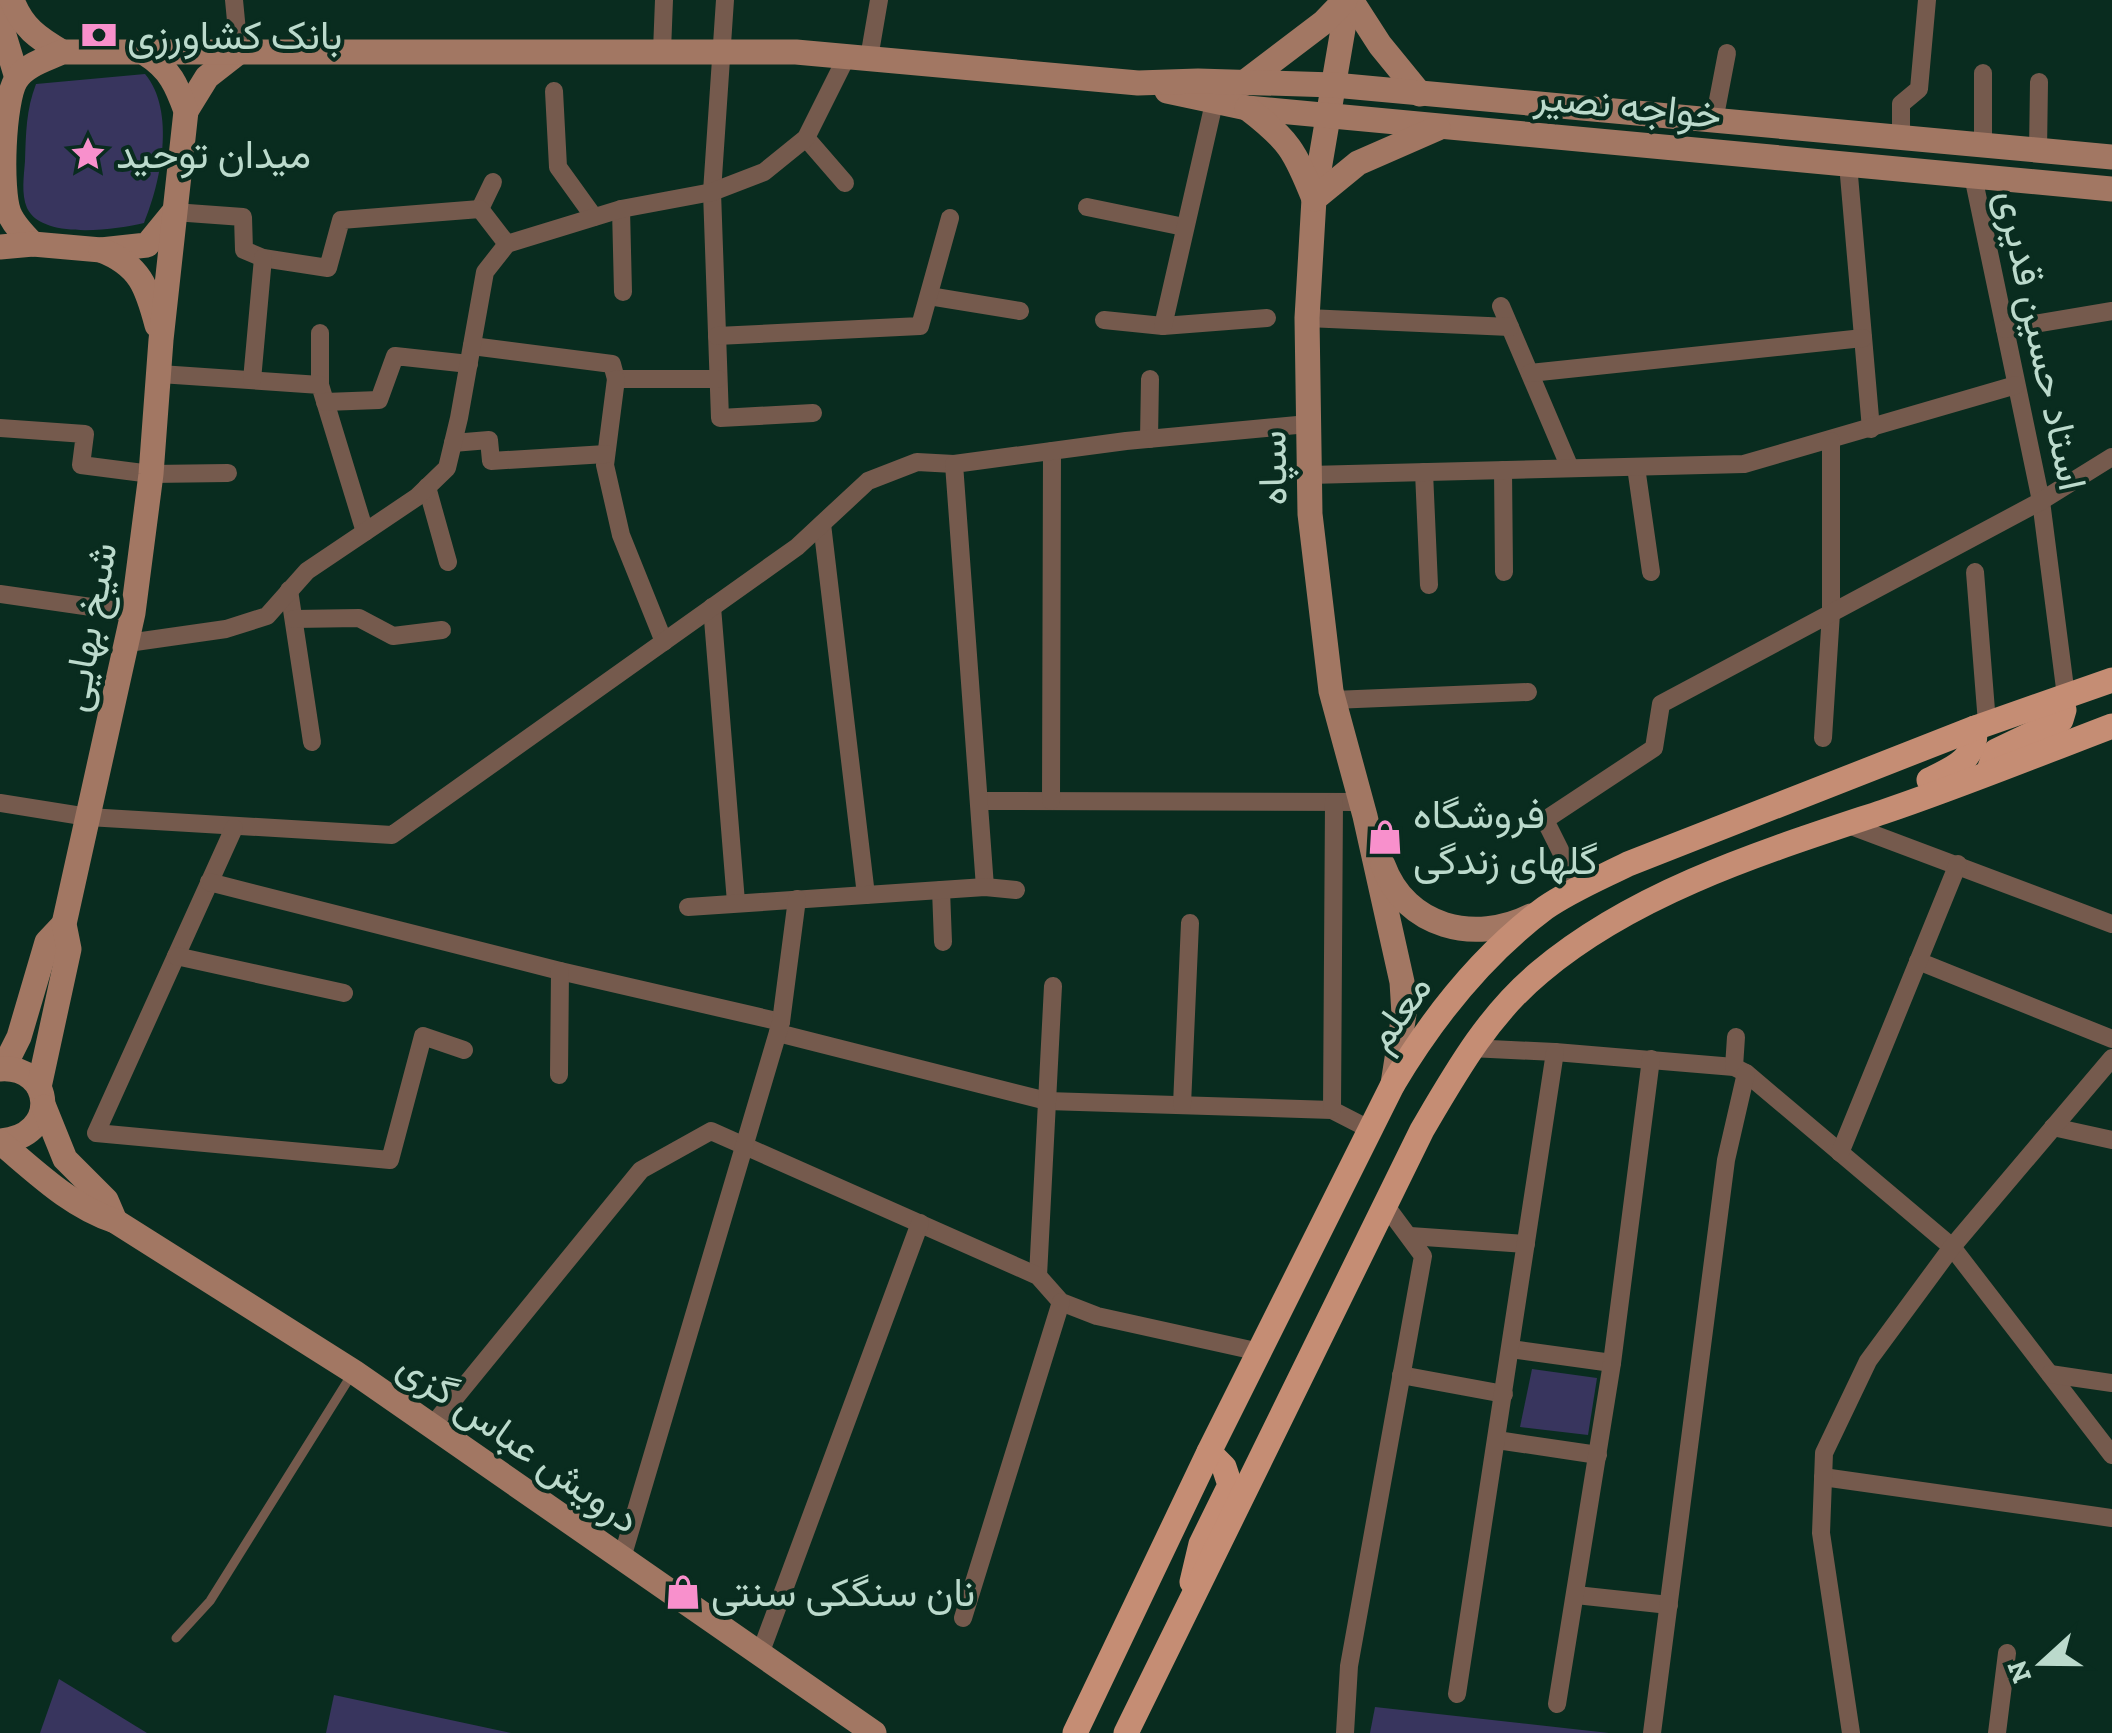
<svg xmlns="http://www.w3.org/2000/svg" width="2112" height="1733" font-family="'Zilla Slab',Vazirmatn,serif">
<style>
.green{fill:#38355e}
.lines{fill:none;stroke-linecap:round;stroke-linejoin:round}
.lane{stroke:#755a4d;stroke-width:9}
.street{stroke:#755a4d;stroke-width:18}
.secondary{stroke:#a27763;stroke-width:25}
.primary{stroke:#c58d74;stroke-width:25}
.labels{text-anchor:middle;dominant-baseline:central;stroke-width:8;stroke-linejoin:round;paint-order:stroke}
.poi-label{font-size:40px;fill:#bbdacc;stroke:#092c1f;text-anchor:start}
.street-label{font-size:40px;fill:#bbdacc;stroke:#092c1f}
</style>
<rect width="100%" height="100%" fill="#092c1f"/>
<g class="green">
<path d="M 145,74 C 176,111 161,182 144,223 C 115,230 42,240 27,208 C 21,194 24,175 25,161 C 26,133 26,110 36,84 Z"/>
<path d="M 1532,1369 L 1597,1378 L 1588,1435 L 1520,1427 Z"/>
<path d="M 59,1679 L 147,1733 L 40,1733 Z"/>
<path d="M 334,1695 L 511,1733 L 326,1733 Z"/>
<path d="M 1375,1707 L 1609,1733 L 1370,1733 Z"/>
</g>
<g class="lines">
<path class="lane" d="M 176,1638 L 210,1601 L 352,1374"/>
<g class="street">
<path d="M 234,0 L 239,52"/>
<path d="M 725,0 L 712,192 L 720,418 L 813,413"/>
<path d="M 662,51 L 664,0"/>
<path d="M 869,58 L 879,0"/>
<path d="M 554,91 L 558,167 L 594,217"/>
<path d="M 1714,121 L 1727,53"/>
<path d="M 806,138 L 845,183"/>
<path d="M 1901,138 L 1901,104 L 1919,89 L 1927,0"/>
<path d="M 1983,145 L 1983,73"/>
<path d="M 2038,151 L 2039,82"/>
<path d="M 1848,164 L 1871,429"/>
<path d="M 1973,176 L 2041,501 L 2066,696"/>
<path d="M 1087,207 L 1184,227"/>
<path d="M 480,209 L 493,182"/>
<path d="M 621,209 L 623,292"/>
<path d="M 174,212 L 243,217 L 244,250 L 263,258 L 328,268 L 341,220 L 480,209 L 507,244"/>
<path d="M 929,296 L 1020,311"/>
<path d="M 1501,306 L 1570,468"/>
<path d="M 1307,318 L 1510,327"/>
<path d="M 1104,320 L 1163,326 L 1267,318"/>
<path d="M 1163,326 L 1214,103"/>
<path d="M 2005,329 L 2112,311"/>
<path d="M 320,333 L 320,385"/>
<path d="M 717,336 L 920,326 L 950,218"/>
<path d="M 472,346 L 612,364 L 616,379 L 718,379"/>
<path d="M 1530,373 L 1863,338"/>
<path d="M 160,374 L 320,385 L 365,532"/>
<path d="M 616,379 L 605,465 L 621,535 L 664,642"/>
<path d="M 252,380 L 263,258"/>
<path d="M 325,402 L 379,400 L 395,356 L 469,364"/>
<path d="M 0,428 L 85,434 L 81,465 L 151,474 L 228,473"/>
<path d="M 1149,439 L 1150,379"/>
<path d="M 453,443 L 489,440 L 491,461 L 606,454"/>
<path d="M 1636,467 L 1651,572"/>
<path d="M 1503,470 L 1504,572"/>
<path d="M 1424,472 L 1429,585"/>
<path d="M 1309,475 L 1744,464 L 2016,385"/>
<path d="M 427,487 L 448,562"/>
<path d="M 822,524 L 866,895"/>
<path d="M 1975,572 L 1987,723"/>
<path d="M 289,590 L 312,742"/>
<path d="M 0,594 L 133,613"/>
<path d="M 712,607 L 736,902"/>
<path d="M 294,619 L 359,618 L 393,636 L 442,630"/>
<path d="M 128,643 L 226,629 L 267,616 L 307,571 L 417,497 L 447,468 L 459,418 L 485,272 L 507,244 L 621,209 L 712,192 L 764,172 L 806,138 L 847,56"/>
<path d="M 1333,700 L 1528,692"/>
<path d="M 1823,738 L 1831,613 L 1831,441"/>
<path d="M 980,801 L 1361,802"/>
<path d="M 1051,801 L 1052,451"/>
<path d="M 0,803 L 88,817 L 392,835 L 797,547 L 868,481 L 917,462 L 954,464"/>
<path d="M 1846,824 L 2112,924"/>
<path d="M 234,828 L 96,1133 L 390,1160 L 423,1036 L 464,1050"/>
<path d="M 209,882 L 560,971 L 781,1022"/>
<path d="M 985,887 L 954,464 L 1126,441 L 1308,424"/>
<path d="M 1579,888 L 1545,820 L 1654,748 L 1661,704 L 2041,501 L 2112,457"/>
<path d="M 941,890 L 943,942"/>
<path d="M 688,907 L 985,887 L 1016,890"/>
<path d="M 176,956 L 344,993"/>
<path d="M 1918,961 L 2112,1039"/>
<path d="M 778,1033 L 1047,1101 L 1332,1110 L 1371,1130"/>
<path d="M 1470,1048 L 1555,1052 L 1734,1067 L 1746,1073 L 1952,1247 L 2112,1455"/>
<path d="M 1734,1067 L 1736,1037"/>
<path d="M 559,1075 L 560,971"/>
<path d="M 1182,1105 L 1190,923"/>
<path d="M 1332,1110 L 1334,802"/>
<path d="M 2053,1127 L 2112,1140"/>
<path d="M 1840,1153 L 1958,864"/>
<path d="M 1410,1236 L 1526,1244"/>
<path d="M 1038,1276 L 1053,986"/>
<path d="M 1511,1349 L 1612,1363"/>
<path d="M 2050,1374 L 2112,1383"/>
<path d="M 1401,1375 L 1504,1394"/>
<path d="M 432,1426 L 641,1170 L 711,1131 L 1038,1276 L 1061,1302 L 1097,1316 L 1260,1352"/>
<path d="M 1497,1440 L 1598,1455"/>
<path d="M 1823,1477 L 2112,1518"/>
<path d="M 622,1558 L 781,1022 L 797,899"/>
<path d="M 1576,1595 L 1669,1605"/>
<path d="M 963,1618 L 1061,1302"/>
<path d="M 760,1654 L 920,1223"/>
<path d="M 1457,1694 L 1555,1052"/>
<path d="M 1557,1704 L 1612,1363 L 1651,1059"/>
<path d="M 1345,1733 L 1349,1666 L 1423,1256 L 1386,1206"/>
<path d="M 1652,1733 L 1726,1160 L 1746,1073"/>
<path d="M 1851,1733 L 1821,1533 L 1824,1453 L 1868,1361 L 1952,1247 L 2112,1058"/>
<path d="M 1997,1733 L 2007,1653"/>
</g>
<g class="secondary">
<path d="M 3,0 L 3,32 L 17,78"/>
<path d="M 12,0 C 22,27 38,38 62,52"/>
<path d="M 1348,0 L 1314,199 L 1307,318 L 1310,514 L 1331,691 L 1365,816 L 1402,982 L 1404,1014 L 1393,1084"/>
<path d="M 1351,0 L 1380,45 L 1420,94"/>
<path d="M 1245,82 L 1324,22 L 1345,0"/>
<path d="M 1167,91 L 1247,108 L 2112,189"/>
<path d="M 1247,108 C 1289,140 1295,151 1314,199 L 1358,163 L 1438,128"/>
<path d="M 186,111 L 207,77 L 239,52"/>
<path d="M 33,244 C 24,235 14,225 9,213 C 0,190 3,101 16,80 C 25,65 47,59 62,52 L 796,52 L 1138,83 L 1198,81 L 1334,85 L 2112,157"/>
<path d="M 0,247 L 33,244 L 101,250 L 147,245 L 174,212"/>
<path d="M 101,250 C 140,265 147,287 157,325"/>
<path d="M 1383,865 C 1406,928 1475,944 1531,916"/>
<path d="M 4,1067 L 19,1037 L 47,942 L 64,924"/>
<path d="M 0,1069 C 54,1065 60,1137 0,1141"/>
<path d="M 39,1087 L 69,949 L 64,924 L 133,613 L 151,474 L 161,340 L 186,111 C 177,86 170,69 146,54"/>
<path d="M 44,1107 L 65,1159 L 106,1200 L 115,1221"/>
<path d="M 0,1142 C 36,1172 70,1206 115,1221 L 354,1372 L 874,1733"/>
</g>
<g class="primary">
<path d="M 1988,773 L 1996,751 L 2061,720 L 2064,710 L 2060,699"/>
<path d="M 1929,780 C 1954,768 1977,759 1975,728"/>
<path d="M 1192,1582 L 1201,1544 L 1230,1485 L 1224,1467 L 1209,1452"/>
<path d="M 1075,1733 L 1209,1452 L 1393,1084 C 1433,1017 1482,955 1545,908 C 1571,890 1600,878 1628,864 L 1975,728 L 2112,680"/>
<path d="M 1126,1733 L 1422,1130 C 1456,1072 1488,1015 1540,972 C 1636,891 1766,851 1883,812 C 1960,786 2036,755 2112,726"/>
</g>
</g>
<defs>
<symbol id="bank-bare" viewBox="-9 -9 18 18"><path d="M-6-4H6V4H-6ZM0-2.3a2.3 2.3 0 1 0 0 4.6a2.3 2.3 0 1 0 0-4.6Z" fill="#f890cc" stroke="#092c1f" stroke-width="2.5" paint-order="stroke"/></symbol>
<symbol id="sight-bare" viewBox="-9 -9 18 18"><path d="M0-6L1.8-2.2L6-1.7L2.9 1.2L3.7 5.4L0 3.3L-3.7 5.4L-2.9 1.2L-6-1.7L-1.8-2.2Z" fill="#f890cc" stroke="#092c1f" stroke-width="2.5" paint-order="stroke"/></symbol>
<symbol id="shop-bare" viewBox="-9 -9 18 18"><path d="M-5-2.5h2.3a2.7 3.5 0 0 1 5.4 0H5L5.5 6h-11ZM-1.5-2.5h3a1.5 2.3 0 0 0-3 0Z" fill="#f890cc" stroke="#092c1f" stroke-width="2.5" paint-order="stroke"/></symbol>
</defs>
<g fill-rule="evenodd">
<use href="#bank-bare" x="74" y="10" width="50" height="50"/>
<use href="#sight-bare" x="63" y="129" width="50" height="50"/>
<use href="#shop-bare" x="1360" y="812" width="50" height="50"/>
<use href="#shop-bare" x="658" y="1567" width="50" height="50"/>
</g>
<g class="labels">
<g class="poi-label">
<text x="127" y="35">بانک کشاورزی</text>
<text x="116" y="154">میدان توحید</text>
<text x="1413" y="814">فروشگاه<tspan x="1413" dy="46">گلهای زندگی</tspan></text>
<text x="711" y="1592">نان سنگکی سنتی</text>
</g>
<g class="street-label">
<text transform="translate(1628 105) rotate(6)">خواجه نصیر</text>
<text transform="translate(2042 340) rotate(78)">استاد حسین قدیری</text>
<text transform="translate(1272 468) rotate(-91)">سپاه</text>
<text transform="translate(88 627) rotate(-80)">شیخ بهایی</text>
<text transform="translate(1398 1012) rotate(-55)">معلم</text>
<text transform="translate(519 1442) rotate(35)">درویش عباس گزی</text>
</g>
</g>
<g transform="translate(2042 1663) rotate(249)" stroke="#092c1f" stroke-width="8" paint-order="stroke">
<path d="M0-8L18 38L0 25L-18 38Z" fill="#bbdacc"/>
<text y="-15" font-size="28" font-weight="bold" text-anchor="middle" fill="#bbdacc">N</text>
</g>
</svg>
